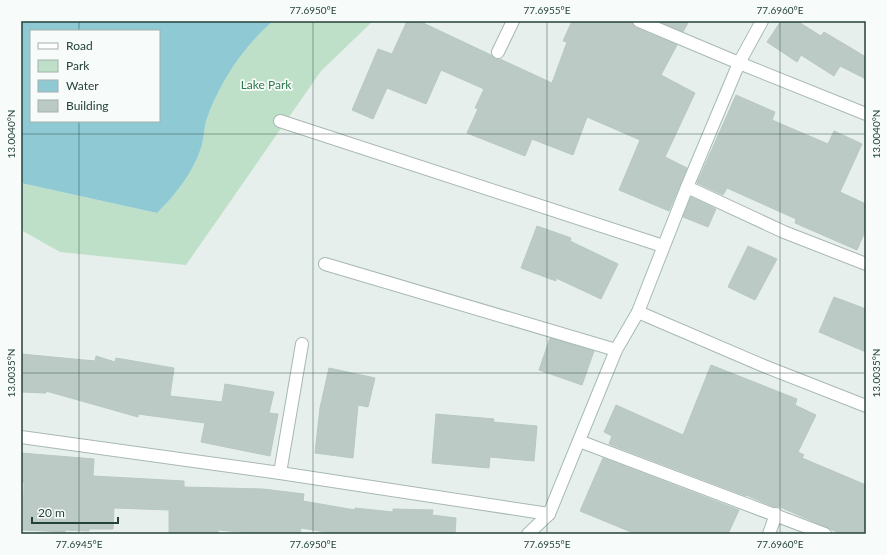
<svg xmlns="http://www.w3.org/2000/svg" width="887" height="555" font-family="Lato,sans-serif">
<style>
.green{fill:#bfe0c8}
.water{fill:#8ec9d4;fill-rule:evenodd}
.building{fill:#bbcac4;stroke:#b8c9c2}
.lines{fill:none;stroke-linecap:round;stroke-linejoin:round}
.street-casing{stroke:#a8b8b2;stroke-width:14}
.secondary-casing{stroke:#a4bbb3;stroke-width:14}
.street{stroke:#fff;stroke-width:12}
.secondary{stroke:#fff;stroke-width:12}
.ticks{fill:none;stroke:#24423a;stroke-width:1;stroke-opacity:0.45}
.labels{text-anchor:middle;dominant-baseline:central;stroke-width:3.5;stroke-linejoin:round;paint-order:stroke}
.park-label{font-size:12px;fill:#2d7a4b;stroke:#f7fbf9}
.neatline{fill:none;stroke:#24423a;stroke-width:1.5}
.ticks-label{font-size:10px;text-anchor:middle;fill:#24423a}
</style>
<rect width="100%" height="100%" fill="#e6efeb"/>
<path class="green" d="M 273,21 L 373,21 L 321,71 L 186,265 L 60,252 L 21,230 L 21,183 L 157,213 C 177,193 193,173 202,145 C 204,137 204,129 206,121 C 219,83 243,47 273,21 Z"/>
<path class="water" d="M 21,21 L 273,21 C 243,47 219,83 206,121 C 204,129 204,137 202,145 C 193,173 177,193 157,213 L 21,183 ZM 31,31 L 159,31 L 159,121 L 31,121 Z"/>
<g class="building">
<path d="M 407,21 L 419,21 L 491,55 L 495,59 L 500,59 L 552,83 L 567,42 L 563,41 L 572,21 L 632,21 L 636,28 L 677,45 L 661,75 L 695,93 L 665,157 L 687,168 L 669,211 L 619,190 L 640,140 L 587,117 L 573,155 L 532,139 L 525,156 L 467,133 L 478,109 L 475,108 L 484,89 L 441,70 L 426,104 L 387,88 L 373,119 L 352,110 L 378,49 L 392,54 Z"/>
<path d="M 658,21 L 689,21 L 683,32 Z"/>
<path d="M 781,21 L 797,21 L 821,36 L 824,32 L 866,57 L 866,79 L 840,66 L 834,76 L 801,55 L 797,62 L 767,42 Z"/>
<path d="M 736,95 L 775,112 L 772,120 L 828,144 L 834,131 L 862,144 L 840,192 L 866,204 L 866,229 L 857,250 L 795,223 L 796,219 L 727,188 L 723,195 L 697,183 Z"/>
<path d="M 691,197 L 716,209 L 708,227 L 683,217 Z"/>
<path d="M 537,226 L 571,238 L 570,241 L 618,264 L 601,299 L 556,278 L 556,281 L 521,268 Z"/>
<path d="M 748,246 L 777,259 L 755,300 L 728,287 Z"/>
<path d="M 834,297 L 866,309 L 866,352 L 819,332 Z"/>
<path d="M 550,338 L 594,351 L 582,385 L 539,370 Z"/>
<path d="M 21,354 L 95,361 L 96,356 L 115,362 L 116,358 L 174,368 L 170,396 L 222,402 L 225,384 L 274,392 L 269,413 L 278,414 L 270,456 L 201,442 L 205,423 L 138,414 L 138,417 L 46,391 L 46,393 L 21,392 Z"/>
<path d="M 711,365 L 797,399 L 795,405 L 816,415 L 798,452 L 804,455 L 802,458 L 866,485 L 866,534 L 841,534 L 780,507 L 774,507 L 746,495 L 746,496 L 609,444 L 612,436 L 604,432 L 616,405 L 683,435 Z"/>
<path d="M 329,368 L 375,378 L 368,407 L 358,405 L 353,458 L 315,453 L 320,408 Z"/>
<path d="M 436,414 L 494,419 L 493,422 L 537,426 L 534,461 L 490,457 L 489,468 L 432,463 Z"/>
<path d="M 21,453 L 94,459 L 93,476 L 184,481 L 184,487 L 263,489 L 304,494 L 303,501 L 355,510 L 355,508 L 393,512 L 393,509 L 433,510 L 432,515 L 456,518 L 455,534 L 337,534 L 301,528 L 300,534 L 262,534 L 218,530 L 218,534 L 169,534 L 169,510 L 114,508 L 113,529 L 89,529 L 89,531 L 65,530 L 65,532 L 23,530 L 24,483 L 21,482 Z"/>
<path d="M 603,458 L 739,510 L 728,534 L 636,534 L 580,511 Z"/>
</g>
<g class="lines">
<defs>
<g id="street">
<path d="M 639,21 L 739,63 L 866,114"/>
<path d="M 498,52 L 513,21"/>
<path d="M 280,121 L 663,246"/>
<path d="M 687,187 L 784,232 L 866,264"/>
<path d="M 325,264 L 616,350"/>
<path d="M 638,312 L 764,366 L 866,406"/>
<path d="M 21,437 L 280,473 L 549,514"/>
<path d="M 579,441 L 825,534"/>
<path d="M 280,473 L 302,344"/>
<path d="M 769,534 L 776,514"/>
</g>
<path id="secondary" d="M 528,534 L 549,514 L 616,350 L 638,312 L 687,187 L 739,63 L 762,21"/>
</defs>
<use href="#street" class="street-casing"/>
<use href="#secondary" class="secondary-casing"/>
<use href="#street" class="street"/>
<use href="#secondary" class="secondary"/>
</g>
<path class="ticks" d="M 79,21 L 79,31M 313,21 L 313,534M 547,21 L 547,534M 780,21 L 780,534M 79,121 L 79,534M 21,134 L 866,134M 21,373 L 866,373"/>
<g class="labels">
<g class="park-label">
<text x="266" y="84">Lake Park</text>
</g>
</g>
<rect width="887" height="555" fill="none" stroke="#f7fbf9" stroke-width="44"/>
<rect x="30" y="30" width="130" height="92" fill="#f7fbf9" stroke="#a3b1ad"/>
<rect x="38" y="43" width="20" height="6" fill="#ffffff" stroke="#a3b1ad"/>
<text x="66" y="50" font-size="12" fill="#24423a">Road</text>
<rect x="38" y="60" width="20" height="12" fill="#bfe0c8" stroke="#a3b1ad"/>
<text x="66" y="70" font-size="12" fill="#24423a">Park</text>
<rect x="38" y="80" width="20" height="12" fill="#8ec9d4" stroke="#a3b1ad"/>
<text x="66" y="90" font-size="12" fill="#24423a">Water</text>
<rect x="38" y="100" width="20" height="12" fill="#bbcac4" stroke="#a3b1ad"/>
<text x="66" y="110" font-size="12" fill="#24423a">Building</text>
<path d="M32 517v6h86v-6" fill="none" stroke="#24423a" stroke-width="2"/>
<text x="38" y="517" font-size="12" fill="#24423a" stroke="#f7fbf9" stroke-width="3" paint-order="stroke">20 m</text>
<rect x="22" y="22" width="843" height="511" class="neatline"/>
<g class="ticks-label">
<text x="313" y="14">77.6950°E</text>
<text x="547" y="14">77.6955°E</text>
<text x="780" y="14">77.6960°E</text>
<text transform="translate(11 134) rotate(-90)" y="4">13.0040°N</text>
<text transform="translate(876 134) rotate(-90)" y="4">13.0040°N</text>
<text transform="translate(11 373) rotate(-90)" y="4">13.0035°N</text>
<text transform="translate(876 373) rotate(-90)" y="4">13.0035°N</text>
<text x="79" y="548">77.6945°E</text>
<text x="313" y="548">77.6950°E</text>
<text x="547" y="548">77.6955°E</text>
<text x="780" y="548">77.6960°E</text>
</g>
</svg>
